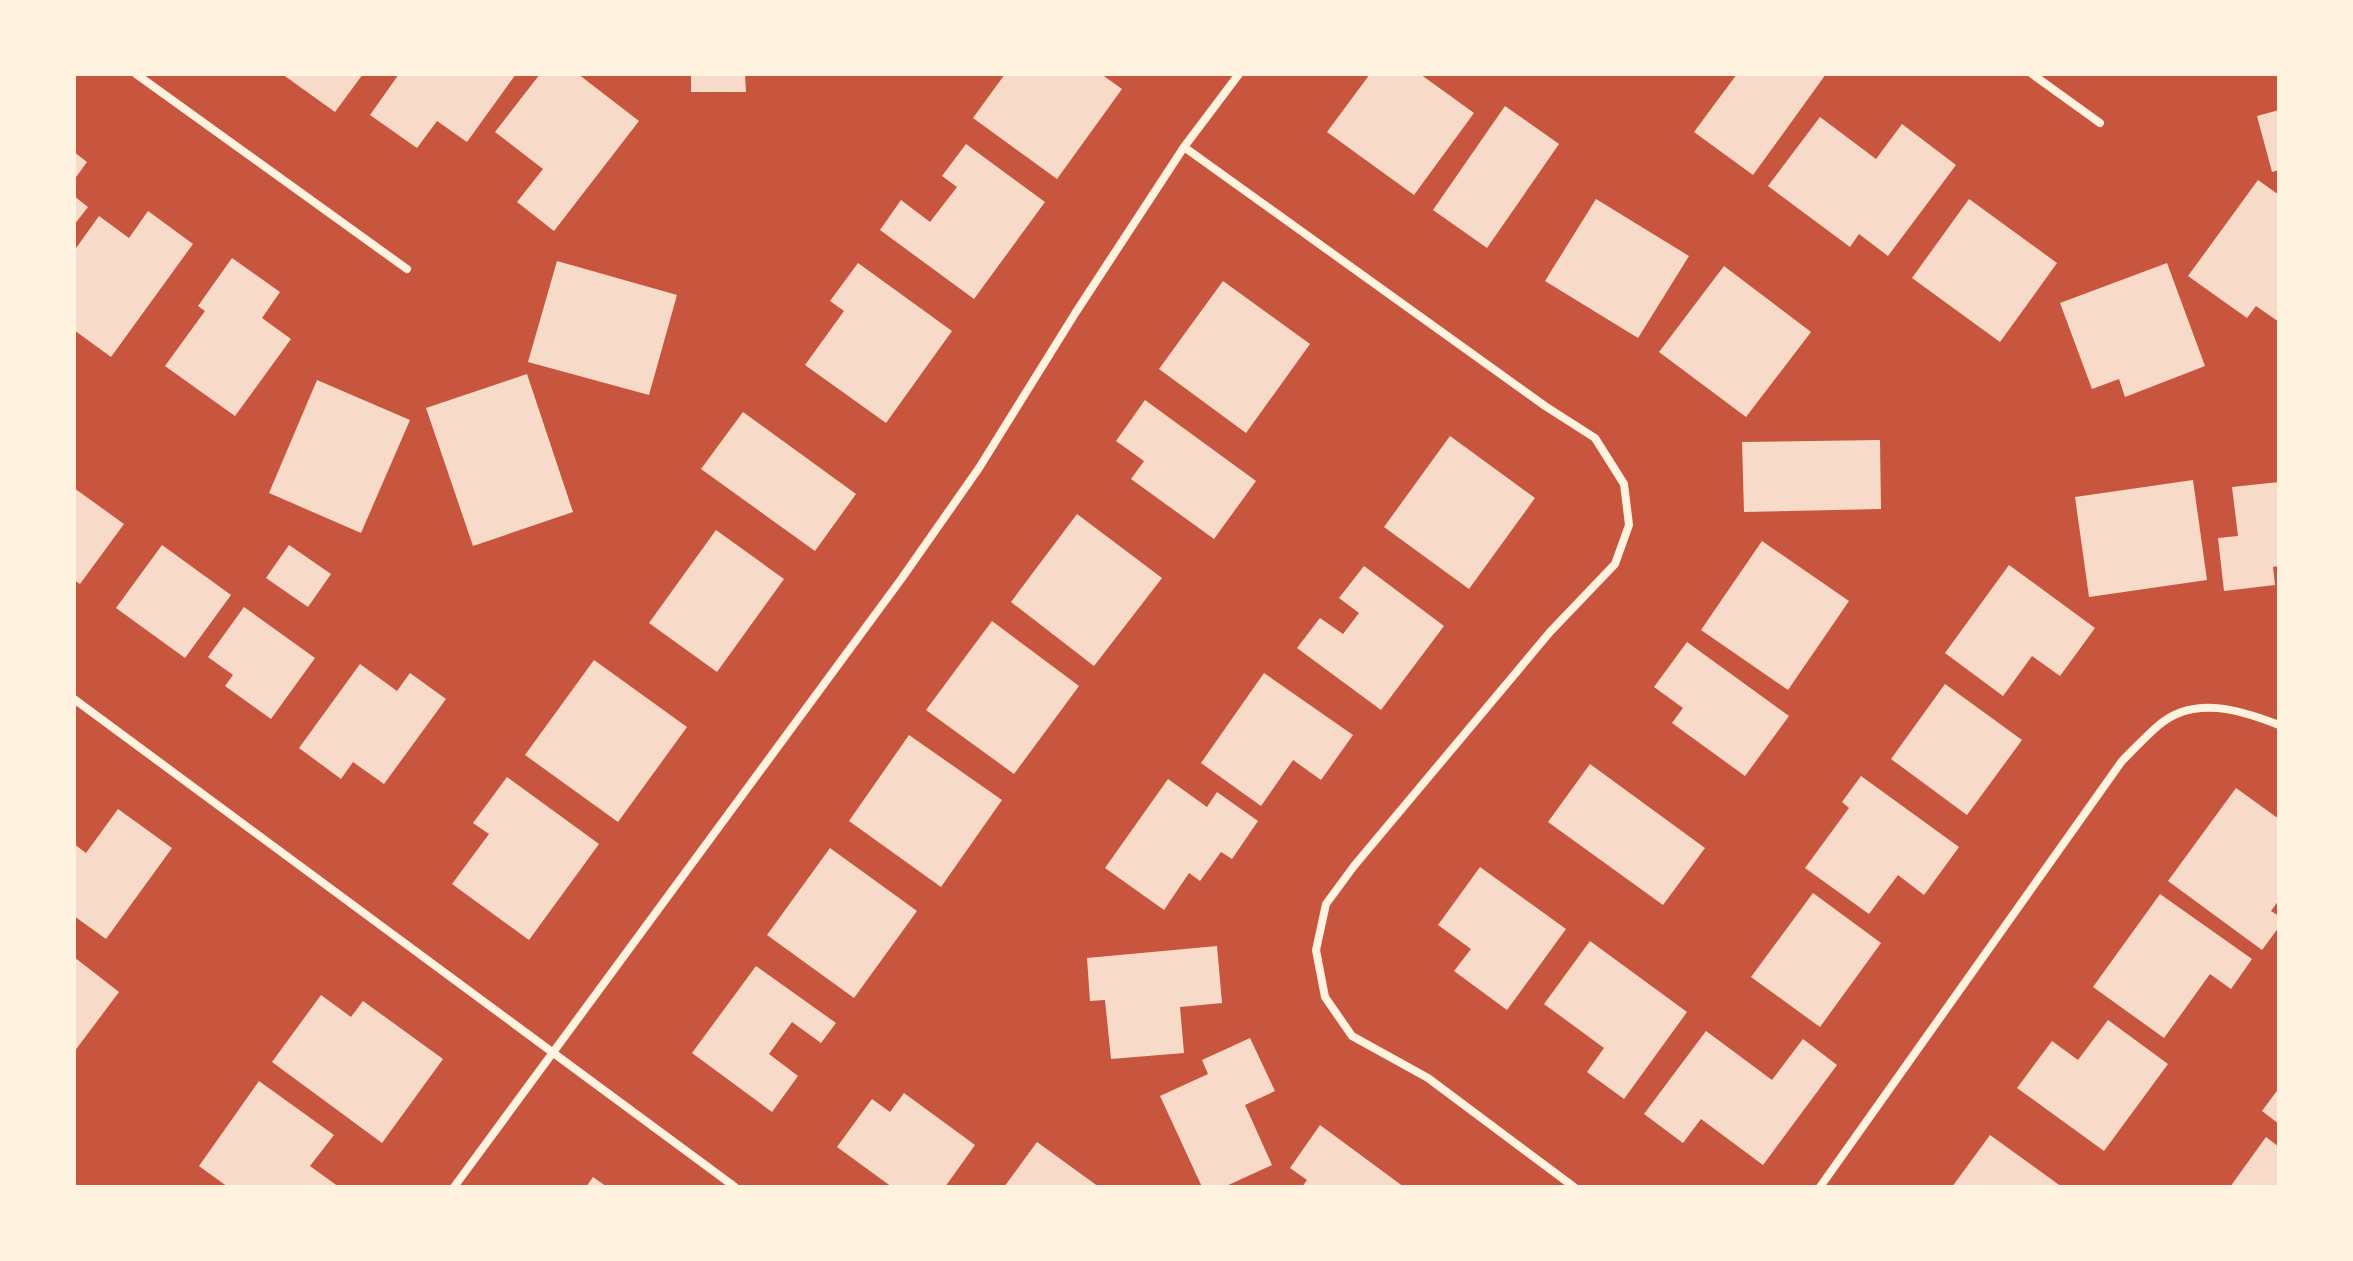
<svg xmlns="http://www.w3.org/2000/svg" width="2353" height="1261" font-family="'Work Sans',sans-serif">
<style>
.building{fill:#f7dbc8}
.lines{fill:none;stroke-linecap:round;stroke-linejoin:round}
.minor{stroke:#fff3e0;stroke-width:8}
</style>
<rect width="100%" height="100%" fill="#c8553d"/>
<g class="building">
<path d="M 282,74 L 363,74 L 335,112 Z"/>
<path d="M 399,74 L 516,74 L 467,142 L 437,121 L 417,148 L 370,115 Z"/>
<path d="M 540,74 L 578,74 L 639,121 L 554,231 L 517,202 L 543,169 L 495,132 Z"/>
<path d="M 691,74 L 745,74 L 746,92 L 691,92 Z"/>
<path d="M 1005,74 L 1101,74 L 1122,89 L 1057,179 L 973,118 Z"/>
<path d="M 1370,74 L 1420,74 L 1474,113 L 1414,195 L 1327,132 Z"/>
<path d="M 1737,74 L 1826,74 L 1753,175 L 1694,132 Z"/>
<path d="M 1505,106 L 1559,144 L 1487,248 L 1433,210 Z"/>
<path d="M 2279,110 L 2279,170 L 2272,172 L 2257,116 Z"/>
<path d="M 1820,117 L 1876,159 L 1902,124 L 1956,165 L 1888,256 L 1859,234 L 1850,247 L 1768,186 Z"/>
<path d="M 966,144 L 1045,202 L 974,299 L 880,230 L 901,200 L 930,222 L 957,187 L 942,176 Z"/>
<path d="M 74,152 L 87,162 L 74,180 Z"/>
<path d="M 2258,180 L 2279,195 L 2279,322 L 2256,306 L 2247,318 L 2188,276 Z"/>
<path d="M 74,196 L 88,207 L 74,225 Z"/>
<path d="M 1596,199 L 1689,256 L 1638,338 L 1545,281 Z"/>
<path d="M 1969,199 L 2057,263 L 2000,342 L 1912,278 Z"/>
<path d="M 148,211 L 193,244 L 111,357 L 74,330 L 74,251 L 99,216 L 129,238 Z"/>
<path d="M 232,258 L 280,292 L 262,318 L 291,339 L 235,416 L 165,366 L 205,311 L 198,306 Z"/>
<path d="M 557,261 L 677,295 L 649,395 L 528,362 Z"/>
<path d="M 858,263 L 952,331 L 886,423 L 805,365 L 844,311 L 830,301 Z"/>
<path d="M 2167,263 L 2205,366 L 2125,397 L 2119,379 L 2092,389 L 2060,303 Z"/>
<path d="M 1724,266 L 1811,332 L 1746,417 L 1659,352 Z"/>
<path d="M 1223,281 L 1310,344 L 1246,433 L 1159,369 Z"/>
<path d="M 527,374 L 573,512 L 473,546 L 426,408 Z"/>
<path d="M 317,380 L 410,420 L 361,533 L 269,493 Z"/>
<path d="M 1145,400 L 1256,481 L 1214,539 L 1131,479 L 1144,461 L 1116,441 Z"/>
<path d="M 743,412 L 856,494 L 815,551 L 701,469 Z"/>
<path d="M 1450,436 L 1535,498 L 1469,589 L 1384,527 Z"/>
<path d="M 1880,440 L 1881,509 L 1744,512 L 1742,442 Z"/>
<path d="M 2193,480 L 2207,580 L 2089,597 L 2075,497 Z"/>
<path d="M 2279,482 L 2279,566 L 2273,567 L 2275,585 L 2224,591 L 2218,538 L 2238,536 L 2232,487 Z"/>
<path d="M 74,488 L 124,524 L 80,584 L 74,580 Z"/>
<path d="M 1077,514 L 1162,578 L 1094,666 L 1011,602 Z"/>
<path d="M 716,530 L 784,579 L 717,672 L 649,623 Z"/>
<path d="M 1762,541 L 1849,601 L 1788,690 L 1701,630 Z"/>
<path d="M 162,545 L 231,595 L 185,658 L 116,608 Z"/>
<path d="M 289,545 L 331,574 L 308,607 L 266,578 Z"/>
<path d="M 2009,565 L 2095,628 L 2060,676 L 2032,656 L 2003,696 L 1945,653 Z"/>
<path d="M 1364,566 L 1444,626 L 1381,710 L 1297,648 L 1320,618 L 1343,634 L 1359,613 L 1339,598 Z"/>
<path d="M 244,607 L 315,658 L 271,719 L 225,686 L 233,675 L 208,657 Z"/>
<path d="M 992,621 L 1079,686 L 1014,774 L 926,710 Z"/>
<path d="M 1687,642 L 1789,716 L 1745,776 L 1672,723 L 1683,708 L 1654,687 Z"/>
<path d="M 594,660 L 687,727 L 618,822 L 525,755 Z"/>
<path d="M 360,664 L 397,691 L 410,673 L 446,699 L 384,784 L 353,762 L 341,779 L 299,748 Z"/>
<path d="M 1264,673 L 1353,735 L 1321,780 L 1293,760 L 1261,806 L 1201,763 Z"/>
<path d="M 1945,684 L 2022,740 L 1967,815 L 1891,759 Z"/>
<path d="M 909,735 L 1002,800 L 941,887 L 849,821 Z"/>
<path d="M 1590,764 L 1705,848 L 1663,905 L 1548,822 Z"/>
<path d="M 1861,776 L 1959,847 L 1924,895 L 1898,875 L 1869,914 L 1805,868 L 1849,808 L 1842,802 Z"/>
<path d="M 507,777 L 599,844 L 529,940 L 452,884 L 489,834 L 473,823 Z"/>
<path d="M 1168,779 L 1207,807 L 1217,792 L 1258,821 L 1232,859 L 1221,852 L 1200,881 L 1189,873 L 1164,910 L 1105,868 Z"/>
<path d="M 2236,788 L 2279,819 L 2279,900 L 2271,911 L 2279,916 L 2279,927 L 2262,950 L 2168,881 Z"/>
<path d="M 118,809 L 172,848 L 106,939 L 74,916 L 74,844 L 86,853 Z"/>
<path d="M 830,848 L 917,911 L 854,998 L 767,935 Z"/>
<path d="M 1480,867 L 1566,929 L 1507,1010 L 1454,971 L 1471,949 L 1438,925 Z"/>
<path d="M 1813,893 L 1881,943 L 1820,1027 L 1751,977 Z"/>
<path d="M 2160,894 L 2252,959 L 2231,989 L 2210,974 L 2164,1038 L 2093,987 Z"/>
<path d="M 1590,941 L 1687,1012 L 1624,1099 L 1587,1072 L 1604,1048 L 1544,1004 Z"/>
<path d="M 1217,946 L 1222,1003 L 1180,1007 L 1184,1053 L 1111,1059 L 1105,1000 L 1090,1001 L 1087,958 Z"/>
<path d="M 74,957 L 119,992 L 74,1052 Z"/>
<path d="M 756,966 L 836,1023 L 821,1043 L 792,1022 L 769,1054 L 798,1076 L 772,1112 L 692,1053 Z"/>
<path d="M 321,995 L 351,1017 L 363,1001 L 443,1059 L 382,1143 L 272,1062 Z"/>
<path d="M 2108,1020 L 2168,1064 L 2104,1151 L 2017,1088 L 2052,1041 L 2078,1060 Z"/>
<path d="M 1706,1031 L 1772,1080 L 1803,1039 L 1837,1065 L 1763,1165 L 1701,1119 L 1683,1143 L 1644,1114 Z"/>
<path d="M 1250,1038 L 1275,1091 L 1245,1105 L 1272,1165 L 1224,1187 L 1202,1187 L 1160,1096 L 1208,1074 L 1202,1060 Z"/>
<path d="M 259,1081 L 334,1135 L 310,1166 L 339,1187 L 228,1187 L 199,1166 Z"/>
<path d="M 2279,1088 L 2279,1124 L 2262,1111 Z"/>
<path d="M 904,1093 L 975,1145 L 945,1187 L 892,1187 L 837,1147 L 872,1099 L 890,1112 Z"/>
<path d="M 1320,1125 L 1404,1187 L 1302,1187 L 1307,1180 L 1290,1168 Z"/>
<path d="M 1990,1135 L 2062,1187 L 1952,1187 Z"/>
<path d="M 2266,1137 L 2279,1147 L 2279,1187 L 2230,1187 Z"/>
<path d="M 1037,1142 L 1099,1187 L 1004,1187 Z"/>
<path d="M 593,1177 L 607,1187 L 586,1187 Z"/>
</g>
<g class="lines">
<g class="minor">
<path d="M 136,74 L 407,269"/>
<path d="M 2032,74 L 2100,123"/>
<path d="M 1184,147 L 1545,406 L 1595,438 L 1624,484 L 1629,525 L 1615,564 L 1550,632 L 1354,866 L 1326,904 L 1316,950 L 1325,997 L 1352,1036 L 1428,1078 L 1574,1187"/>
<path d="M 74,699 L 735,1187"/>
<path d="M 454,1187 L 902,578 L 979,468 L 1076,312 L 1184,147 L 1239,74"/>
<path d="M 1820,1187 L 2122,761 C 2134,749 2146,736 2159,725 C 2194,695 2241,710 2279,725"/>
</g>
</g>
<rect width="2353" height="1261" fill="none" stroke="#fff3e0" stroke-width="152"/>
</svg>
